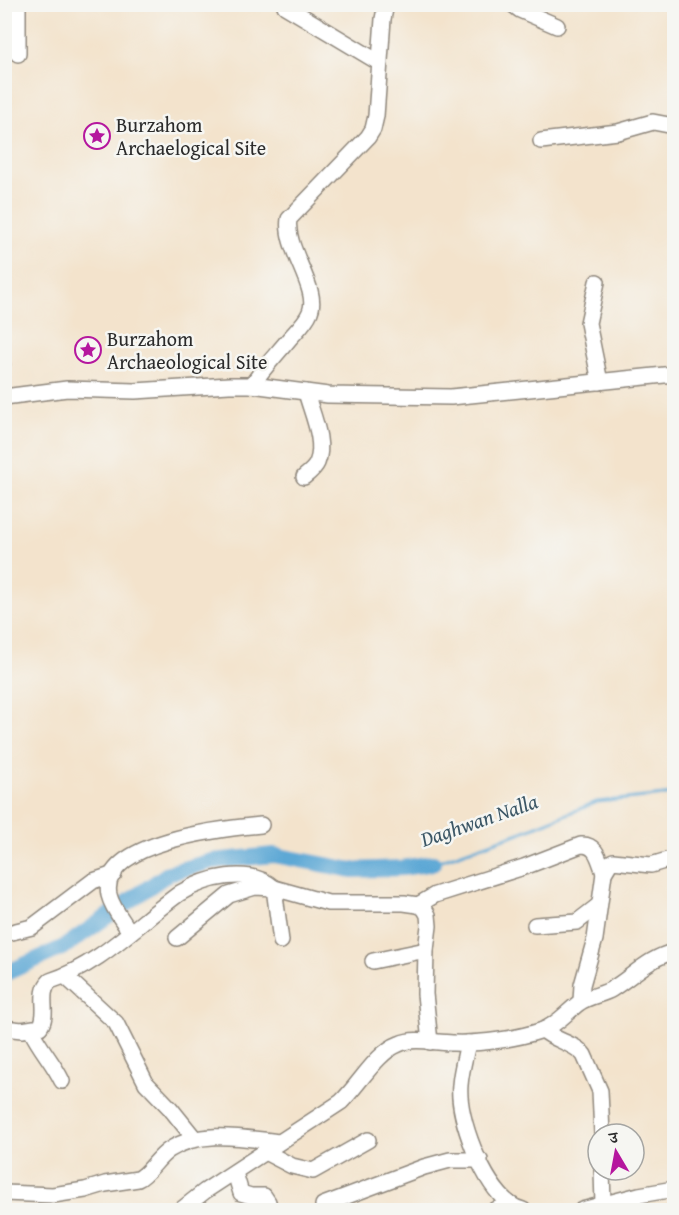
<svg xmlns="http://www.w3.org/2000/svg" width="679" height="1215" font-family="'Gentium Book Plus','Noto Serif Devanagari',serif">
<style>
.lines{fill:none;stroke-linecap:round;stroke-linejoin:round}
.stream{stroke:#5da8d5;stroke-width:3}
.river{stroke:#5da8d5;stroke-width:16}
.minor-casing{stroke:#8f877c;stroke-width:18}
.path{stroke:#8f877c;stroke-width:1.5;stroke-dasharray:4.5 4.5;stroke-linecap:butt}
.minor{stroke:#fff;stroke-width:15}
.labels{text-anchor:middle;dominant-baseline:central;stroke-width:5;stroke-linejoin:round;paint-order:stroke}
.poi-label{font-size:20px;fill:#2b2b2b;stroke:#f6f6f2;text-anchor:start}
.water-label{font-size:21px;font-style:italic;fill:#3c5766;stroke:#f6f6f2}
</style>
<rect width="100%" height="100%" fill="#f6f6f2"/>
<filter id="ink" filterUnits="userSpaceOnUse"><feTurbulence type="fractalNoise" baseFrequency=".0167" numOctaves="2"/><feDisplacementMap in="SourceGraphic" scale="12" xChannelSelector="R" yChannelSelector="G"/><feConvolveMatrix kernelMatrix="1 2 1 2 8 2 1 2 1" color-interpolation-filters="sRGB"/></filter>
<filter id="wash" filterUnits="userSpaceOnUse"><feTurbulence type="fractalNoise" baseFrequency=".008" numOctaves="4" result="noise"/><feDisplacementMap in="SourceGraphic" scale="24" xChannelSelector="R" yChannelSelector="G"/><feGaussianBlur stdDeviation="1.35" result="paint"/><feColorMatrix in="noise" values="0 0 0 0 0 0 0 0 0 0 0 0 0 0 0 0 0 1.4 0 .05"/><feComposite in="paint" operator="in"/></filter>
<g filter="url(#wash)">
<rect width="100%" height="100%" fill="#f3e3cc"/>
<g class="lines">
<path class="stream" d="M 433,863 L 522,832 L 597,802 L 674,794"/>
<path class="river" d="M 4,974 L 64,947 L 169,873 L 212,861 L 274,855 L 352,870 L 402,868 L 433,863"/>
</g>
</g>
<g filter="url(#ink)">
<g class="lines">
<defs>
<g id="minor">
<path d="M 512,4 L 520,10 L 557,26"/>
<path d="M 285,6 L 380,63"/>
<path d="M 18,54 L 18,4"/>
<path d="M 541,141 L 618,132 L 653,122 L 674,126"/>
<path d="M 597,282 L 588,323 L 600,382"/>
<path d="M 252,385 C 263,368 277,354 290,338 C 297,330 306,322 310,312 C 320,289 284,248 289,219 L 368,137 L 373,129 L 376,116 L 383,19 L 386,4"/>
<path d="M 4,397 L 67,389 L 135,391 L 229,385 L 252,385 L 328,395 L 451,397 L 674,374"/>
<path d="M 304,477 C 309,473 315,468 317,463 C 326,442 311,412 306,392"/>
<path d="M 418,905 L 435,895 L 524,867 L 581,845 C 597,844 599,860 604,873"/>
<path d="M 535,925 L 577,922 L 599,905"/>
<path d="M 130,932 C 123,921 112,908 109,895 C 98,841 228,828 261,825"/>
<path d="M 4,934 L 32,927 L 93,881 L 114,874"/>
<path d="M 177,938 L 229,895 L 255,887 L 274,888 L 328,903 L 404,903 L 418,905 L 424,908 L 428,915 L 429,926 L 426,950 L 425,994 L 430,1042"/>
<path d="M 373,961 L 426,950"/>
<path d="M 65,976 L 116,1023 L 146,1083 L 170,1108 L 195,1139"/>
<path d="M 581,1001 L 582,985 L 595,939 L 604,873 L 610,863 L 613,861 L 651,865 L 674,858"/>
<path d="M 4,1028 L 22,1030 L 40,1027 C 50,1013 37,994 50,981 C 100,965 138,923 180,893 C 205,878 249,866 274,888 L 281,941"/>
<path d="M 31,1030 C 40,1049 53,1062 62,1081"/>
<path d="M 543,1030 C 555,1041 575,1043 584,1055 L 600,1091 L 602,1134"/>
<path d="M 468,1043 C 465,1057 461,1071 460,1085 C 457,1118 483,1184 510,1204 C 514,1207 519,1209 523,1210"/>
<path d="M 265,1152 L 292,1166 L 313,1171 L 368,1140"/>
<path d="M 602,1170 L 603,1204"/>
<path d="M 235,1173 L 241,1193 L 251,1196 L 264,1196 L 268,1202 L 270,1210"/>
<path d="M 4,1193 L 53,1195 L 85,1190 L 105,1184 L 138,1179 C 149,1174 157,1158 169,1150 C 201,1129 243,1138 279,1142"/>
<path d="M 323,1205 L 424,1167 L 450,1160 L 480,1160"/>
<path d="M 181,1210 L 205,1191 L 341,1102 C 359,1085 377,1052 399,1044 C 415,1037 435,1043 453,1043 C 481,1044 516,1039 543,1030 C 558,1024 567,1012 579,1003 C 589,996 602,995 612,989 C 633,976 650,957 674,952"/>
<path d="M 495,1210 L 510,1204"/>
<path d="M 582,1210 L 639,1195 L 674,1189"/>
</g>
</defs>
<use href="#minor" class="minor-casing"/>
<path class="path" d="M 4,344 C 10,357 15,369 4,380"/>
<use href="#minor" class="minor"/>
</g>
</g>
<defs>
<symbol id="sight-ring" viewBox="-11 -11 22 22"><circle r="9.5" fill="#f6f6f2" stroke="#b5179e" stroke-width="1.5"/><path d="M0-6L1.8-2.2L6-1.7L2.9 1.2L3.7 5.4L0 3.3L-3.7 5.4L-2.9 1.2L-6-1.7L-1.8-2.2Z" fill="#b5179e"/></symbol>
</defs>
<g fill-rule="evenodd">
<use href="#sight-ring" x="82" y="121" width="30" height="30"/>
<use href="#sight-ring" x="73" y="335" width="30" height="30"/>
</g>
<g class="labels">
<g class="poi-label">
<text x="116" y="124">Burzahom<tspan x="116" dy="23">Archaelogical Site</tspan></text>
<text x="107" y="338">Burzahom<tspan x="107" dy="23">Archaeological Site</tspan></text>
</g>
<g class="water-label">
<text transform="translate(479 820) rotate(-19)">Daghwan Nalla</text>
</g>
</g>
<rect width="679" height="1215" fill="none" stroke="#f6f6f2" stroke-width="24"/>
<g transform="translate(616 1152) rotate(350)"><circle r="28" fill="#f6f6f2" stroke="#a5a5a2" stroke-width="1.5"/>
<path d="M0-4.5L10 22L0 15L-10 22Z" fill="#b5179e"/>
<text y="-9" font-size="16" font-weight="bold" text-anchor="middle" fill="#2b2b2b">उ</text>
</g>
</svg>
